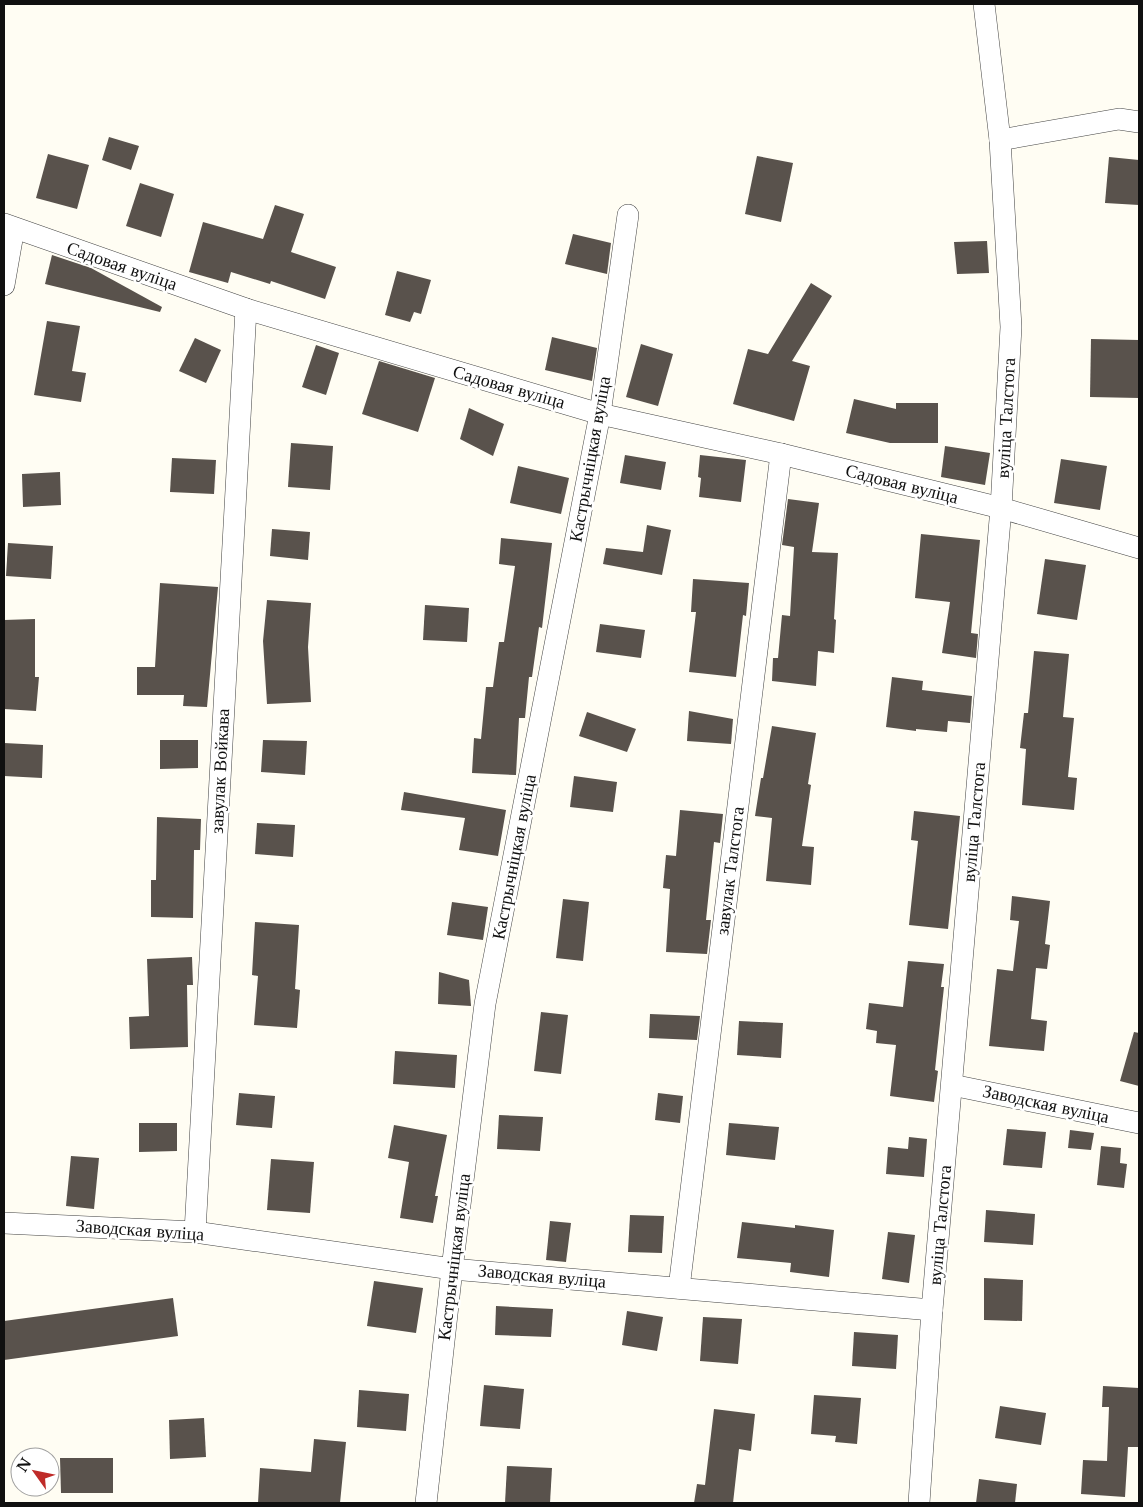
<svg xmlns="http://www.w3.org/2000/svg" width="1143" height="1507" font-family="'Libre Baskerville',serif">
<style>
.building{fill:#59524c}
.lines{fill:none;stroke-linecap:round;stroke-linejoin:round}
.minor-casing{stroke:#434343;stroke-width:22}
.minor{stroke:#fff;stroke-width:21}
.labels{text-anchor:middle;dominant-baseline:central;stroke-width:5;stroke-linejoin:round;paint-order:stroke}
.street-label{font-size:18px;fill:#101010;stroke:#fff}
</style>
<rect width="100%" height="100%" fill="#fffdf3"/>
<g class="building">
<path d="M 109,137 L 139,146 L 131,170 L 102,160 Z"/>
<path d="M 48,154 L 89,165 L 77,209 L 36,198 Z"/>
<path d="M 757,156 L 793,163 L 781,222 L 745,214 Z"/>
<path d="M 1109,157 L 1139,160 L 1139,205 L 1105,203 Z"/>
<path d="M 140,183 L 174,194 L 161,237 L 126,226 Z"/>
<path d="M 275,205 L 304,214 L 291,252 L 336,267 L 325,299 L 271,281 L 270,284 L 231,272 L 228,283 L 189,272 L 203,222 L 263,239 Z"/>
<path d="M 573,234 L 611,243 L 607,274 L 565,264 Z"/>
<path d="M 987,241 L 989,273 L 957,274 L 954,242 Z"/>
<path d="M 52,255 L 91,268 L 162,307 L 160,312 L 45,284 Z"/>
<path d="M 397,271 L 431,280 L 421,314 L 414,312 L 410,322 L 385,315 Z"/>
<path d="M 811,283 L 832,296 L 792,361 L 810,366 L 794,421 L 733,404 L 748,349 L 768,354 Z"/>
<path d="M 47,321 L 80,326 L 72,371 L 86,373 L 81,402 L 34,395 Z"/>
<path d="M 552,337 L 597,348 L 592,381 L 545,370 Z"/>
<path d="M 195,338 L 221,350 L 206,383 L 179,371 Z"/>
<path d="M 1091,339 L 1139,340 L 1139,398 L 1090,397 Z"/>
<path d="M 641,344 L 673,354 L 658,406 L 626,397 Z"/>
<path d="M 316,345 L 339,353 L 326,395 L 302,387 Z"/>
<path d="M 379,361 L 435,378 L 418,432 L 362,414 Z"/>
<path d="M 854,399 L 896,409 L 896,403 L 938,403 L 938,443 L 890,443 L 846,433 Z"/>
<path d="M 469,408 L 504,424 L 493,456 L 460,439 Z"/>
<path d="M 291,443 L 333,446 L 330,490 L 288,487 Z"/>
<path d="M 945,446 L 990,453 L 985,485 L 941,477 Z"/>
<path d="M 625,455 L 666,462 L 661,490 L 620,483 Z"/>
<path d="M 700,455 L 746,460 L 741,502 L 699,497 L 701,478 L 698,477 Z"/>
<path d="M 172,458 L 216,460 L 214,494 L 170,492 Z"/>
<path d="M 1061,459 L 1107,466 L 1100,510 L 1054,503 Z"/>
<path d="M 518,466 L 569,478 L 561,514 L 510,503 Z"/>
<path d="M 60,472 L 61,505 L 23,507 L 22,474 Z"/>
<path d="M 788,499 L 819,503 L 812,552 L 838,553 L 834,619 L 836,620 L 834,653 L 818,651 L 816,686 L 772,681 L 773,658 L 778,658 L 782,615 L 790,616 L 794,547 L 782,545 Z"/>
<path d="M 647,525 L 671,530 L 662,575 L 603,564 L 606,548 L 643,552 Z"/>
<path d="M 272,529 L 310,532 L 308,560 L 270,556 Z"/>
<path d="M 921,534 L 980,540 L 971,633 L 978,634 L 976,658 L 942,653 L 950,602 L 915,598 Z"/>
<path d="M 501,538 L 552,543 L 542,628 L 539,627 L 532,677 L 529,677 L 525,718 L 519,718 L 516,775 L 472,773 L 474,738 L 481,739 L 486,687 L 493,687 L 499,642 L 504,642 L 515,566 L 499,564 Z"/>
<path d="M 8,543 L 53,546 L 51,579 L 6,576 Z"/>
<path d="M 1045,559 L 1086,565 L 1077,620 L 1037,614 Z"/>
<path d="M 693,579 L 749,583 L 746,616 L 743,615 L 736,677 L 689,672 L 696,612 L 691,612 Z"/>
<path d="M 160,583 L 218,587 L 207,707 L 183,706 L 184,695 L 137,695 L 137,667 L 155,667 Z"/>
<path d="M 267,600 L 311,603 L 308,647 L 311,702 L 267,704 L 263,641 Z"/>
<path d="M 425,605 L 469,608 L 467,642 L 423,640 Z"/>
<path d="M 35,619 L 35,677 L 39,677 L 36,711 L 4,709 L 4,620 Z"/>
<path d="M 600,624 L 645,630 L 641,658 L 596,652 Z"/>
<path d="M 1034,651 L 1069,654 L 1063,717 L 1074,718 L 1068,777 L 1077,778 L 1074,810 L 1022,805 L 1026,749 L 1020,748 L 1024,713 L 1028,713 Z"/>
<path d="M 892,677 L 923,681 L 922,690 L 972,696 L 970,723 L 948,721 L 947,732 L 916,729 L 916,731 L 886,727 Z"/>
<path d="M 689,711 L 733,719 L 731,744 L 687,741 Z"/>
<path d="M 587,712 L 636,729 L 627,752 L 579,736 Z"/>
<path d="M 772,726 L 816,733 L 808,784 L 811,785 L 802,846 L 814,847 L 811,885 L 766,881 L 772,818 L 755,816 L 761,778 L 763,778 Z"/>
<path d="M 160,740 L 198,740 L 198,768 L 160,769 Z"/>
<path d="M 263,740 L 307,741 L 305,775 L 261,772 Z"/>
<path d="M 4,743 L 43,745 L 42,778 L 4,776 Z"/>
<path d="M 574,776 L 617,782 L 613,812 L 570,807 Z"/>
<path d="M 404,792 L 506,810 L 498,856 L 459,850 L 465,818 L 401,810 Z"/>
<path d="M 680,810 L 723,814 L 720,843 L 714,842 L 706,920 L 711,920 L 707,954 L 666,952 L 670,889 L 663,888 L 666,855 L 676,856 Z"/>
<path d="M 914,811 L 960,816 L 948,929 L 909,925 L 918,841 L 911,840 Z"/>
<path d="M 157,817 L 201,819 L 200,850 L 194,850 L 193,918 L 151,917 L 151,880 L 156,880 Z"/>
<path d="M 257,823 L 295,825 L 293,857 L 255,854 Z"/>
<path d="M 1012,896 L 1050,901 L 1045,944 L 1050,945 L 1047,969 L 1036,968 L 1031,1019 L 1047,1021 L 1044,1051 L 989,1046 L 997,969 L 1013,971 L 1019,921 L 1010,920 Z"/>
<path d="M 563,899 L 589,902 L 583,961 L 556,958 Z"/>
<path d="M 452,902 L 488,907 L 483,940 L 447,935 Z"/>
<path d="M 255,922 L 299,925 L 295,989 L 300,990 L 297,1028 L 254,1025 L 258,976 L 252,975 Z"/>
<path d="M 192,957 L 193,985 L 187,985 L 188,1047 L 130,1049 L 129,1017 L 149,1016 L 147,959 Z"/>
<path d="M 908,961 L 944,964 L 941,987 L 944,987 L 935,1070 L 938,1071 L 934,1102 L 890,1096 L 896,1045 L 876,1043 L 877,1031 L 866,1029 L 869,1003 L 903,1007 Z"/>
<path d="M 439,972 L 469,980 L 471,1006 L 438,1004 Z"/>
<path d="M 541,1012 L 568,1015 L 561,1074 L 534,1071 Z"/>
<path d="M 650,1014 L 700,1016 L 697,1040 L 649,1038 Z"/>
<path d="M 739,1021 L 783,1023 L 781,1058 L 737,1055 Z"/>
<path d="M 1134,1032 L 1139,1033 L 1139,1086 L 1120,1081 Z"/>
<path d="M 395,1051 L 457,1055 L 455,1088 L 393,1084 Z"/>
<path d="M 239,1093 L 275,1096 L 272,1128 L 236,1125 Z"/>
<path d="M 658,1093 L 683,1096 L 680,1123 L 655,1120 Z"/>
<path d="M 499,1115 L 543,1117 L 540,1151 L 497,1149 Z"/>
<path d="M 139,1123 L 177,1123 L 177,1151 L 139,1152 Z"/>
<path d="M 729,1123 L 779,1127 L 775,1160 L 726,1155 Z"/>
<path d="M 394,1125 L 447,1135 L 435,1196 L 438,1196 L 433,1223 L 400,1218 L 409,1162 L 388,1158 Z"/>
<path d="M 1007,1129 L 1046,1132 L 1042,1168 L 1003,1165 Z"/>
<path d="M 1070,1130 L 1094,1133 L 1091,1150 L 1068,1148 Z"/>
<path d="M 909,1137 L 927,1139 L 924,1177 L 886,1174 L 888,1147 L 908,1149 Z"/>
<path d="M 1101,1146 L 1121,1148 L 1120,1163 L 1127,1164 L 1124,1188 L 1097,1185 Z"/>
<path d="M 71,1156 L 99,1158 L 94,1209 L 66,1206 Z"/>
<path d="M 271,1159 L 314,1162 L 310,1213 L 267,1210 Z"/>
<path d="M 986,1210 L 1035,1214 L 1033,1245 L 984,1242 Z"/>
<path d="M 630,1215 L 664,1216 L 662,1253 L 628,1252 Z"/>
<path d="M 550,1221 L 571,1223 L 566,1262 L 546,1260 Z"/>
<path d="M 742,1222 L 795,1228 L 795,1225 L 834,1230 L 829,1277 L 790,1272 L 791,1263 L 737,1258 Z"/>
<path d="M 888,1232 L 915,1235 L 909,1283 L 882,1279 Z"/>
<path d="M 984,1278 L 1023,1280 L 1022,1321 L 984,1320 Z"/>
<path d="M 374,1281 L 423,1288 L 416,1333 L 367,1326 Z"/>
<path d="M 173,1298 L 178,1336 L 4,1360 L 4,1321 Z"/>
<path d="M 496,1306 L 553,1309 L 551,1337 L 495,1335 Z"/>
<path d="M 627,1311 L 663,1317 L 657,1351 L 622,1345 Z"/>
<path d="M 703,1317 L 742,1319 L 738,1364 L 700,1361 Z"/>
<path d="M 854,1332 L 898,1335 L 896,1369 L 852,1366 Z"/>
<path d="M 484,1385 L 524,1389 L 520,1429 L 480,1426 Z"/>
<path d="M 1103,1386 L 1139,1388 L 1139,1447 L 1128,1447 L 1125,1497 L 1081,1494 L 1083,1460 L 1107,1461 L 1109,1407 L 1102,1407 Z"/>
<path d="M 359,1390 L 409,1394 L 406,1431 L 357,1427 Z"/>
<path d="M 814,1395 L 861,1398 L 857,1444 L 835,1442 L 836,1436 L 811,1434 Z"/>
<path d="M 1000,1406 L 1046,1413 L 1041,1445 L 995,1438 Z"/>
<path d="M 714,1409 L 755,1414 L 751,1451 L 739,1449 L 733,1503 L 694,1503 L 697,1484 L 705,1485 Z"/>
<path d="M 204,1418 L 206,1457 L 170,1459 L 169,1420 Z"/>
<path d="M 314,1439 L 346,1442 L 340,1503 L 258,1503 L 260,1468 L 311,1472 Z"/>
<path d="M 60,1458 L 113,1458 L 113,1493 L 61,1493 Z"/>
<path d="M 507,1466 L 552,1468 L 550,1503 L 505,1503 Z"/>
<path d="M 979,1479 L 1017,1484 L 1015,1503 L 976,1503 Z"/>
</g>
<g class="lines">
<defs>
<g id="minor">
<path d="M 1000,140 L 1119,119 L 1139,122"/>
<path d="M 4,224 L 246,309 L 600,414 L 781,454 L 1001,508 L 1139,548"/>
<path d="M 4,285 L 14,228"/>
<path d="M 952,1085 L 1139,1123"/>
<path d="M 4,1223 L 195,1232 L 452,1269 L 932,1310"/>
<path d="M 195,1232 L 246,309"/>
<path d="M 679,1288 L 781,454"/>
<path d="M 426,1503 L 452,1269 L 485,1004 L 600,414 L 628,215"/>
<path d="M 919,1503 L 932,1310 L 1001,508 L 1011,327 L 1000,140 L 984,4"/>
</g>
</defs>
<use href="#minor" class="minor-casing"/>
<use href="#minor" class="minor"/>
</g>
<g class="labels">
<g class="street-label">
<text transform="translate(122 266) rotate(19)">Садовая вуліца</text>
<text transform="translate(509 387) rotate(16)">Садовая вуліца</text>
<text transform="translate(1006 418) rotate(-87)">вуліца Талстога</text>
<text transform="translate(590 459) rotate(-80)">Кастрычніцкая вуліца</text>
<text transform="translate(902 484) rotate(14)">Садовая вуліца</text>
<text transform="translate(220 771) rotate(-87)">завулак Войкава</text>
<text transform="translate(974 822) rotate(-85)">вуліца Талстога</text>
<text transform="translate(514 857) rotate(-79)">Кастрычніцкая вуліца</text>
<text transform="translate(730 871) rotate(-83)">завулак Талстога</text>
<text transform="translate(1046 1104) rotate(12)">Заводская вуліца</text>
<text transform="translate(940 1225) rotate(-85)">вуліца Талстога</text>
<text transform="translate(140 1230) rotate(4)">Заводская вуліца</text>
<text transform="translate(454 1257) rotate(-83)">Кастрычніцкая вуліца</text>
<text transform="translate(542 1276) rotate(5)">Заводская вуліца</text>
</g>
</g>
<rect width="1143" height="1507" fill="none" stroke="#101010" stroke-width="10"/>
<g transform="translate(35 1472) rotate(303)"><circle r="24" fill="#ffffff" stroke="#9f9f9f"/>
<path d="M0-4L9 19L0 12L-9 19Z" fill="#bf2b29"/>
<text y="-8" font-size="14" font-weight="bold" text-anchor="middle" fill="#101010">N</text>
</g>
</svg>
